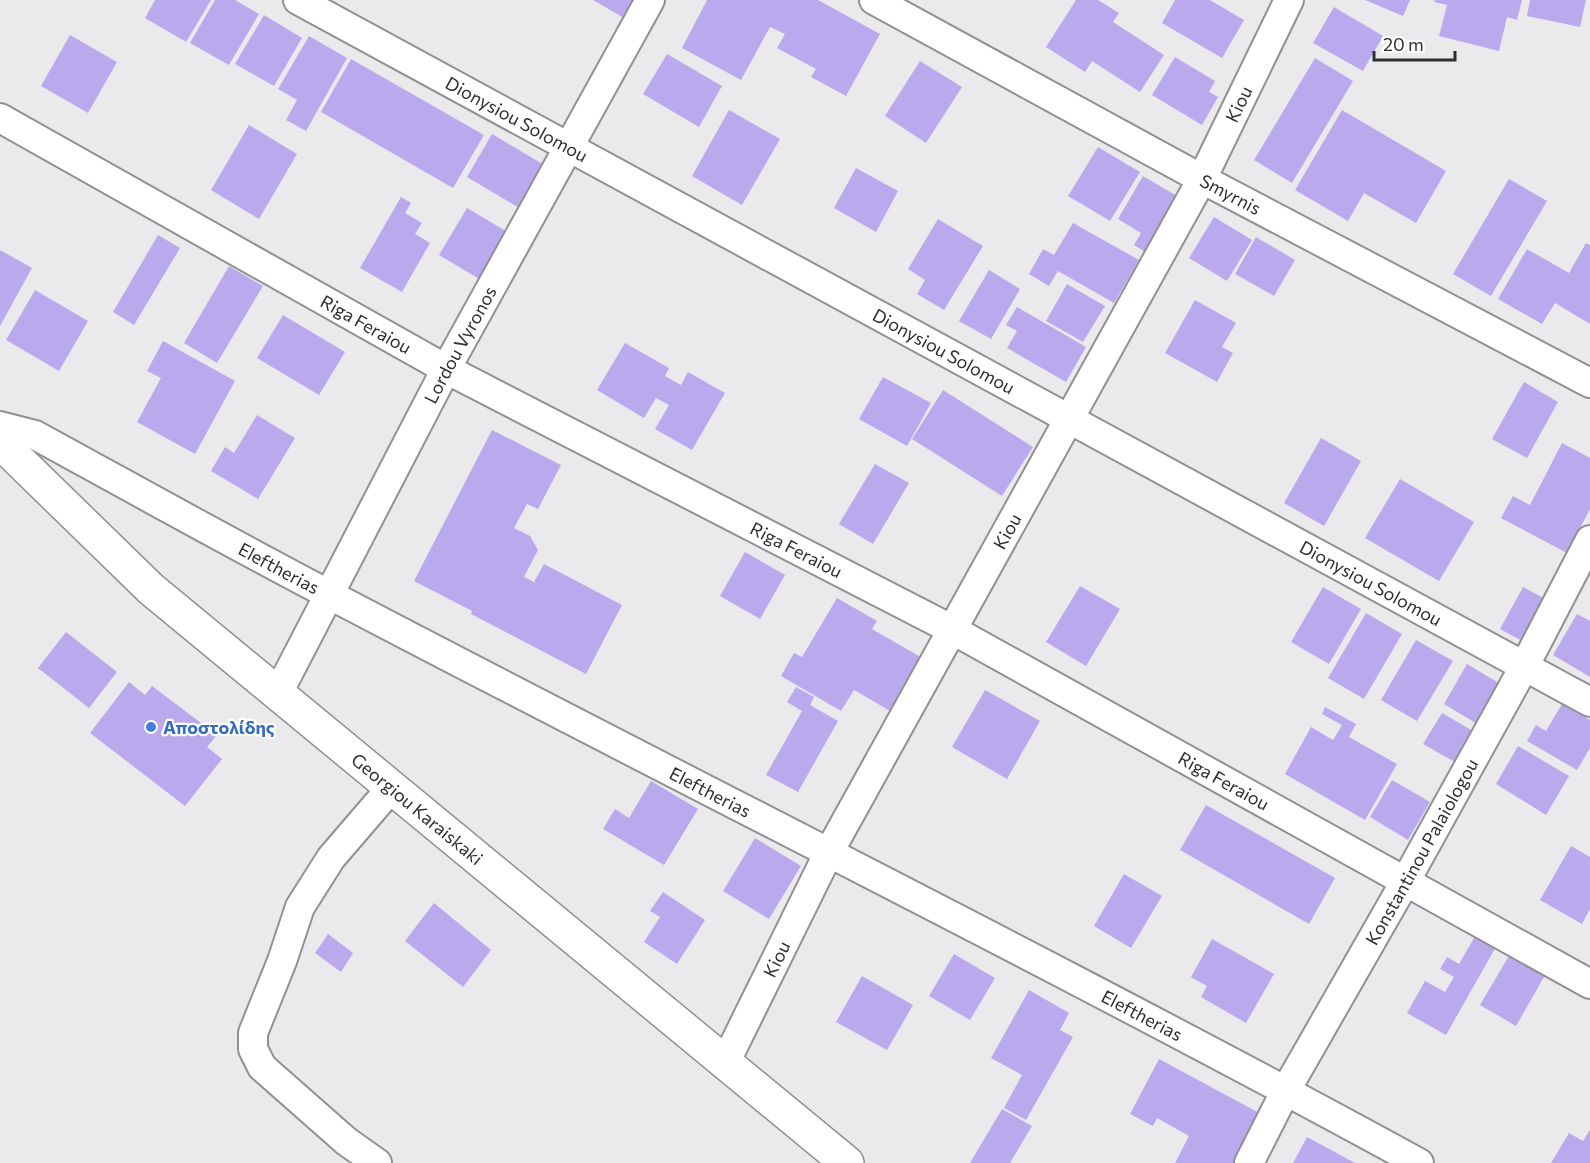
<svg xmlns="http://www.w3.org/2000/svg" width="1590" height="1163" font-family="Commissioner,sans-serif">
<style>
.building{fill:#bba9ee}
.lines{fill:none;stroke-linecap:round;stroke-linejoin:round}
.minor-casing{stroke:#919193;stroke-width:32}
.tertiary-casing{stroke:#919193;stroke-width:36}
.minor{stroke:#fff;stroke-width:28}
.tertiary{stroke:#fff;stroke-width:33}
.shop-dot{fill:#3f7fe0;stroke:#fff;stroke-width:2}
.labels{text-anchor:middle;dominant-baseline:central;stroke-width:4.5;stroke-linejoin:round;paint-order:stroke}
.street-label{font-size:18px;fill:#2d2e2e;stroke:#fff}
.shop-label{font-size:18px;font-weight:bold;fill:#366cbe;stroke:#fff;text-anchor:start}
</style>
<rect width="100%" height="100%" fill="#eaeaed"/>
<g class="building">
<path d="M 155,0 L 211,0 L 186,42 L 145,18 Z"/>
<path d="M 215,0 L 235,0 L 259,14 L 229,65 L 190,43 Z"/>
<path d="M 593,0 L 634,0 L 624,18 Z"/>
<path d="M 707,0 L 818,0 L 880,34 L 846,96 L 811,77 L 816,69 L 777,48 L 785,34 L 770,27 L 741,80 L 682,48 Z"/>
<path d="M 1076,0 L 1098,0 L 1119,13 L 1113,22 L 1164,55 L 1140,92 L 1092,61 L 1085,72 L 1046,47 Z"/>
<path d="M 1175,0 L 1210,0 L 1244,20 L 1222,58 L 1162,23 Z"/>
<path d="M 1365,0 L 1410,0 L 1403,16 Z"/>
<path d="M 1435,0 L 1522,0 L 1517,20 L 1507,17 L 1499,51 L 1439,36 L 1447,5 L 1434,2 Z"/>
<path d="M 1530,0 L 1586,0 L 1580,27 L 1527,16 Z"/>
<path d="M 1334,7 L 1383,36 L 1363,71 L 1313,43 Z"/>
<path d="M 264,15 L 302,38 L 274,86 L 235,64 Z"/>
<path d="M 70,35 L 117,62 L 88,113 L 41,86 Z"/>
<path d="M 309,36 L 347,58 L 306,131 L 286,120 L 297,100 L 278,89 Z"/>
<path d="M 667,54 L 722,86 L 699,127 L 643,94 Z"/>
<path d="M 1175,57 L 1215,81 L 1209,92 L 1218,97 L 1202,125 L 1152,95 Z"/>
<path d="M 1315,58 L 1353,81 L 1292,183 L 1254,160 Z"/>
<path d="M 351,59 L 484,135 L 453,188 L 321,112 Z"/>
<path d="M 920,61 L 962,87 L 926,143 L 885,116 Z"/>
<path d="M 729,110 L 780,139 L 742,205 L 692,176 Z"/>
<path d="M 1342,110 L 1446,171 L 1416,223 L 1364,193 L 1348,221 L 1295,190 Z"/>
<path d="M 249,125 L 297,154 L 259,219 L 211,190 Z"/>
<path d="M 492,134 L 546,166 L 521,209 L 467,177 Z"/>
<path d="M 1098,147 L 1140,172 L 1110,221 L 1068,196 Z"/>
<path d="M 856,168 L 898,191 L 876,232 L 834,208 Z"/>
<path d="M 1143,176 L 1177,196 L 1145,252 L 1134,245 L 1141,233 L 1118,219 Z"/>
<path d="M 1509,179 L 1547,201 L 1491,296 L 1453,274 Z"/>
<path d="M 401,197 L 411,203 L 405,213 L 422,223 L 415,234 L 430,243 L 402,292 L 360,268 Z"/>
<path d="M 467,208 L 514,236 L 486,283 L 439,255 Z"/>
<path d="M 1214,217 L 1252,240 L 1227,281 L 1189,258 Z"/>
<path d="M 938,219 L 983,246 L 944,310 L 917,294 L 925,280 L 908,269 Z"/>
<path d="M 1073,223 L 1139,260 L 1114,303 L 1058,271 L 1049,286 L 1029,274 L 1043,249 L 1054,255 Z"/>
<path d="M 158,235 L 180,248 L 134,325 L 113,312 Z"/>
<path d="M 1256,237 L 1295,260 L 1274,296 L 1235,274 Z"/>
<path d="M 1586,243 L 1590,245 L 1590,324 L 1555,303 L 1542,324 L 1498,299 L 1527,249 L 1569,273 Z"/>
<path d="M 0,250 L 32,268 L 0,326 Z"/>
<path d="M 229,266 L 263,286 L 217,363 L 184,343 Z"/>
<path d="M 989,270 L 1020,289 L 991,339 L 959,321 Z"/>
<path d="M 1067,284 L 1105,306 L 1083,342 L 1046,321 Z"/>
<path d="M 35,290 L 88,321 L 59,371 L 6,340 Z"/>
<path d="M 1195,300 L 1236,323 L 1222,347 L 1233,353 L 1217,382 L 1165,353 Z"/>
<path d="M 1017,307 L 1086,347 L 1066,382 L 1007,348 L 1017,331 L 1006,325 Z"/>
<path d="M 283,315 L 345,352 L 319,395 L 257,358 Z"/>
<path d="M 163,341 L 235,381 L 195,454 L 137,422 L 161,378 L 147,371 Z"/>
<path d="M 625,343 L 669,368 L 665,376 L 681,385 L 688,372 L 725,393 L 692,450 L 655,429 L 669,405 L 656,398 L 644,418 L 597,390 Z"/>
<path d="M 883,377 L 931,403 L 907,446 L 859,419 Z"/>
<path d="M 1524,382 L 1558,402 L 1527,458 L 1492,439 Z"/>
<path d="M 943,390 L 1033,447 L 1002,496 L 912,439 Z"/>
<path d="M 257,415 L 295,438 L 258,499 L 211,471 L 225,447 L 234,453 Z"/>
<path d="M 492,430 L 561,465 L 538,509 L 527,504 L 514,528 L 530,536 L 538,550 L 524,577 L 534,582 L 544,564 L 622,605 L 586,674 L 471,614 L 472,611 L 414,581 Z"/>
<path d="M 1321,438 L 1361,461 L 1324,526 L 1284,503 Z"/>
<path d="M 1562,443 L 1590,458 L 1590,509 L 1567,553 L 1501,518 L 1513,496 L 1530,505 Z"/>
<path d="M 875,464 L 909,483 L 873,544 L 839,524 Z"/>
<path d="M 1400,479 L 1474,522 L 1439,581 L 1365,538 Z"/>
<path d="M 745,552 L 785,575 L 760,619 L 720,596 Z"/>
<path d="M 1080,586 L 1120,609 L 1086,666 L 1046,642 Z"/>
<path d="M 1323,587 L 1361,609 L 1329,664 L 1291,642 Z"/>
<path d="M 1523,587 L 1547,600 L 1524,642 L 1500,629 Z"/>
<path d="M 837,598 L 877,621 L 872,629 L 924,659 L 892,712 L 854,690 L 841,711 L 781,676 L 794,653 L 802,657 Z"/>
<path d="M 1366,613 L 1402,634 L 1364,699 L 1328,678 Z"/>
<path d="M 1577,614 L 1590,621 L 1590,677 L 1553,655 Z"/>
<path d="M 66,632 L 117,672 L 89,708 L 38,668 Z"/>
<path d="M 1416,640 L 1453,661 L 1417,721 L 1381,700 Z"/>
<path d="M 1467,664 L 1502,685 L 1479,725 L 1444,704 Z"/>
<path d="M 129,682 L 145,695 L 152,686 L 217,735 L 207,747 L 222,759 L 185,806 L 90,733 Z"/>
<path d="M 796,687 L 814,697 L 810,705 L 838,721 L 798,792 L 766,775 L 802,711 L 787,702 Z"/>
<path d="M 985,690 L 1040,721 L 1007,779 L 952,747 Z"/>
<path d="M 1562,704 L 1590,720 L 1590,748 L 1577,770 L 1527,741 L 1536,725 L 1546,731 Z"/>
<path d="M 1325,707 L 1356,724 L 1349,737 L 1397,764 L 1365,820 L 1285,774 L 1311,727 L 1333,740 L 1342,725 L 1322,714 Z"/>
<path d="M 1442,713 L 1480,735 L 1462,766 L 1423,744 Z"/>
<path d="M 1518,746 L 1569,776 L 1546,815 L 1496,784 Z"/>
<path d="M 1392,780 L 1430,802 L 1408,840 L 1370,817 Z"/>
<path d="M 651,781 L 698,809 L 664,865 L 603,829 L 615,809 L 629,818 Z"/>
<path d="M 1206,805 L 1335,878 L 1309,924 L 1180,850 Z"/>
<path d="M 755,838 L 801,866 L 769,919 L 723,891 Z"/>
<path d="M 1571,846 L 1590,857 L 1590,909 L 1582,924 L 1540,900 Z"/>
<path d="M 1124,874 L 1162,896 L 1131,948 L 1094,926 Z"/>
<path d="M 663,892 L 705,920 L 677,964 L 644,942 L 660,917 L 650,911 Z"/>
<path d="M 434,903 L 491,950 L 463,987 L 405,941 Z"/>
<path d="M 1477,933 L 1497,945 L 1446,1035 L 1407,1013 L 1425,981 L 1445,992 L 1454,977 L 1440,969 L 1447,957 L 1459,964 Z"/>
<path d="M 328,934 L 353,953 L 341,972 L 315,953 Z"/>
<path d="M 1212,939 L 1274,974 L 1246,1023 L 1201,997 L 1207,986 L 1191,977 Z"/>
<path d="M 1513,949 L 1548,970 L 1516,1026 L 1480,1005 Z"/>
<path d="M 954,954 L 995,978 L 970,1020 L 929,996 Z"/>
<path d="M 862,976 L 913,1005 L 887,1050 L 836,1022 Z"/>
<path d="M 1029,990 L 1069,1013 L 1060,1030 L 1073,1037 L 1026,1120 L 1004,1108 L 1022,1075 L 991,1058 Z"/>
<path d="M 1159,1059 L 1263,1115 L 1237,1163 L 1175,1163 L 1189,1136 L 1157,1118 L 1153,1126 L 1130,1114 Z"/>
<path d="M 1002,1109 L 1032,1126 L 1010,1163 L 970,1163 Z"/>
<path d="M 1590,1130 L 1590,1163 L 1551,1163 L 1569,1133 L 1583,1141 Z"/>
<path d="M 1307,1137 L 1355,1163 L 1293,1163 Z"/>
</g>
<g class="lines">
<defs>
<g id="minor">
<path id="s1" d="M 298,0 L 1590,702"/>
<path id="s2" d="M 874,0 L 1202,179 L 1590,383"/>
<path id="s3" d="M 0,118 L 446,369 L 951,629 L 1590,984"/>
<path id="s4" d="M 0,426 L 35,435 C 134,489 232,544 332,596 C 694,786 1060,967 1419,1163"/>
<path id="s5" d="M 278,693 L 446,369 L 650,0"/>
<path id="s6" d="M 725,1063 L 829,852 L 1202,179 L 1289,0"/>
<path d="M 377,1163 L 346,1141 L 262,1067 L 253,1049 L 253,1033 L 282,961 L 300,907 L 331,858 L 392,787"/>
<path id="s7" d="M 1249,1163 L 1286,1090 L 1405,882 L 1524,667 L 1590,540"/>
</g>
<g id="tertiary">
<path id="s8" d="M 0,442 L 151,589 L 847,1163"/>
</g>
</defs>
<use href="#minor" class="minor-casing"/>
<use href="#tertiary" class="tertiary-casing"/>
<use href="#minor" class="minor"/>
<use href="#tertiary" class="tertiary"/>
</g>
<circle class="shop-dot" cx="151" cy="727" r="6"/>
<g class="labels">
<g class="street-label">
<text stroke="none"><textPath href="#s6" startOffset="1088">Kiou</textPath></text>
<text stroke="none"><textPath href="#s1" startOffset="249">Dionysiou Solomou</textPath></text>
<text stroke="none"><textPath href="#s2" startOffset="406">Smyrnis</textPath></text>
<text stroke="none"><textPath href="#s3" startOffset="420">Riga Feraiou</textPath></text>
<text stroke="none"><textPath href="#s5" startOffset="393">Lordou Vyronos</textPath></text>
<text stroke="none"><textPath href="#s1" startOffset="735">Dionysiou Solomou</textPath></text>
<text stroke="none"><textPath href="#s6" startOffset="602">Kiou</textPath></text>
<text stroke="none"><textPath href="#s3" startOffset="906">Riga Feraiou</textPath></text>
<text stroke="none"><textPath href="#s4" startOffset="314">Eleftherias</textPath></text>
<text stroke="none"><textPath href="#s1" startOffset="1221">Dionysiou Solomou</textPath></text>
<text stroke="none"><textPath href="#s3" startOffset="1392">Riga Feraiou</textPath></text>
<text stroke="none"><textPath href="#s4" startOffset="800">Eleftherias</textPath></text>
<text stroke="none"><textPath href="#s8" startOffset="556">Georgiou Karaiskaki</textPath></text>
<text stroke="none"><textPath href="#s7" startOffset="356">Konstantinou Palaiologou</textPath></text>
<text stroke="none"><textPath href="#s6" startOffset="116">Kiou</textPath></text>
<text stroke="none"><textPath href="#s4" startOffset="1286">Eleftherias</textPath></text>
</g>
<g class="shop-label">
<text x="163" y="727">Αποστολίδης</text>
</g>
</g>
<path d="M1374 51v9h81v-9" fill="none" stroke="#2d2e2e" stroke-width="3"/>
<text x="1383" y="51" font-size="18" fill="#2d2e2e" stroke="#ffffff" stroke-width="4.5" paint-order="stroke">20 m</text>
</svg>
